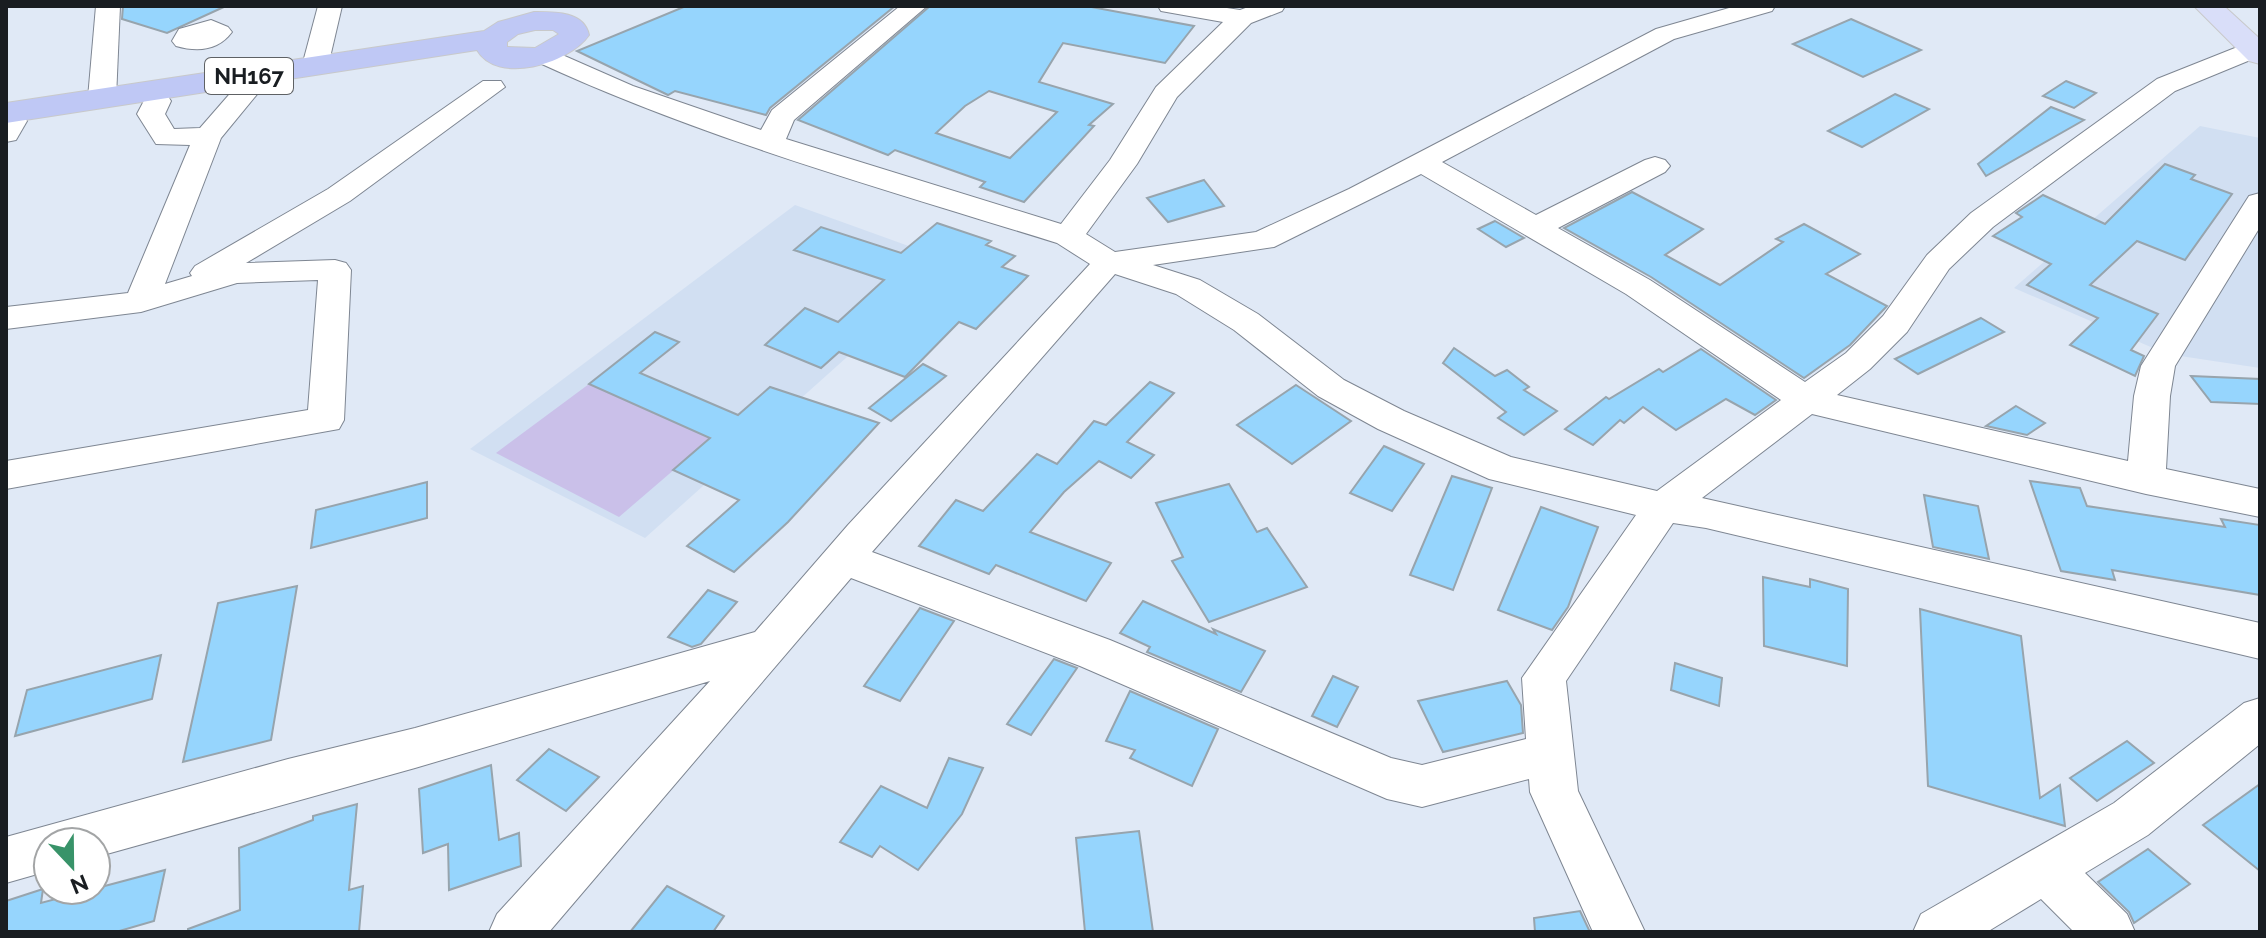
<svg xmlns="http://www.w3.org/2000/svg" width="2266" height="938" font-family="Raleway,sans-serif">
<style>
.built{fill:#d1dff2}
.green{fill:#cac0e9}
.building{fill:#96d5fd;stroke:#97a4ad;stroke-width:2;fill-rule:evenodd}
.lines{fill:none;stroke-linecap:round;stroke-linejoin:round}
.minor-casing{stroke:#7e8692;stroke-width:2}
.major-casing{stroke:#c8c9ca;stroke-width:2}
.highway-casing{stroke:#c8c9ca;stroke-width:2}
.minor{fill:#fff;fill-rule:evenodd}
.major{fill:#d9def9;fill-rule:evenodd}
.highway{fill:#bfc8f5;fill-rule:evenodd}
.labels{text-anchor:middle;dominant-baseline:central;stroke-width:6;stroke-linejoin:round;paint-order:stroke}
.shield{fill:#fff;stroke:#5e6164;stroke-width:2}
.shield-label{font-size:22px;font-weight:bold;fill:#191d21}
</style>
<rect width="100%" height="100%" fill="#e0e9f6"/>
<g class="built">
<path d="M 2200,126 L 2260,138 L 2260,368 L 2167,354 L 2014,288 Z"/>
<path d="M 795,205 L 953,262 L 645,538 L 470,449 Z"/>
</g>
<path class="green" d="M 589,384 L 711,438 L 619,517 L 496,453 Z"/>
<g class="building">
<path d="M 123,6 L 226,6 L 167,33 L 122,19 Z"/>
<path d="M 686,6 L 895,6 L 770,108 L 766,115 L 675,91 L 668,95 L 577,51 Z"/>
<path d="M 930,6 L 1086,6 L 1194,26 L 1165,63 L 1063,43 L 1039,82 L 1113,104 L 1089,125 L 1094,126 L 1024,202 L 980,187 L 985,182 L 895,150 L 888,155 L 798,120 ZM 989,91 L 1057,112 L 1010,158 L 936,133 L 965,106 Z"/>
<path d="M 1851,19 L 1921,50 L 1863,77 L 1793,44 Z"/>
<path d="M 2066,81 L 2096,93 L 2074,108 L 2043,96 Z"/>
<path d="M 1895,94 L 1929,109 L 1862,147 L 1828,131 Z"/>
<path d="M 2051,107 L 2084,120 L 1986,176 L 1978,164 Z"/>
<path d="M 2165,164 L 2195,175 L 2191,179 L 2232,194 L 2185,260 L 2137,241 L 2090,285 L 2158,314 L 2131,350 L 2144,356 L 2135,376 L 2070,345 L 2098,318 L 2027,285 L 2051,264 L 1993,236 L 2022,217 L 2016,213 L 2043,195 L 2105,224 Z"/>
<path d="M 1204,180 L 1224,206 L 1168,222 L 1147,198 Z"/>
<path d="M 1632,192 L 1703,229 L 1665,255 L 1720,285 L 1783,242 L 1776,239 L 1804,224 L 1860,254 L 1826,274 L 1887,306 L 1850,345 L 1804,378 L 1651,277 L 1564,228 Z"/>
<path d="M 1495,221 L 1524,238 L 1506,247 L 1478,229 Z"/>
<path d="M 937,223 L 991,241 L 986,245 L 1015,256 L 1002,267 L 1028,276 L 976,329 L 959,322 L 905,377 L 839,352 L 821,368 L 765,345 L 805,308 L 838,322 L 884,280 L 794,250 L 821,227 L 901,253 Z"/>
<path d="M 1981,318 L 2004,332 L 1918,374 L 1895,359 Z"/>
<path d="M 655,332 L 679,342 L 640,373 L 738,415 L 770,387 L 879,423 L 788,522 L 734,572 L 687,546 L 739,500 L 673,470 L 710,438 L 589,384 Z"/>
<path d="M 1454,348 L 1495,376 L 1507,370 L 1529,387 L 1524,390 L 1557,411 L 1524,435 L 1498,418 L 1506,412 L 1443,363 Z"/>
<path d="M 1701,349 L 1776,400 L 1755,415 L 1726,399 L 1676,430 L 1643,407 L 1624,423 L 1620,420 L 1593,445 L 1565,429 L 1606,397 L 1609,399 L 1659,369 L 1663,372 Z"/>
<path d="M 923,364 L 946,376 L 891,421 L 869,408 Z"/>
<path d="M 2191,376 L 2260,379 L 2260,404 L 2211,402 Z"/>
<path d="M 1150,382 L 1174,393 L 1127,442 L 1154,455 L 1131,478 L 1099,461 L 1064,492 L 1030,532 L 1111,563 L 1086,601 L 996,565 L 989,574 L 919,546 L 956,500 L 983,511 L 1037,454 L 1057,464 L 1094,421 L 1106,425 Z"/>
<path d="M 1296,385 L 1351,421 L 1292,464 L 1237,425 Z"/>
<path d="M 2016,406 L 2045,423 L 2027,435 L 1986,426 Z"/>
<path d="M 1384,446 L 1424,464 L 1392,511 L 1350,493 Z"/>
<path d="M 1452,476 L 1492,488 L 1453,590 L 1410,575 Z"/>
<path d="M 2030,481 L 2080,488 L 2087,506 L 2225,527 L 2221,519 L 2260,525 L 2260,595 L 2112,570 L 2115,580 L 2061,571 Z"/>
<path d="M 427,482 L 427,518 L 311,548 L 316,510 Z"/>
<path d="M 1229,484 L 1257,532 L 1267,528 L 1307,587 L 1209,622 L 1172,561 L 1183,557 L 1156,503 Z"/>
<path d="M 1924,495 L 1978,506 L 1989,559 L 1933,547 Z"/>
<path d="M 1541,507 L 1598,527 L 1568,607 L 1552,630 L 1498,610 Z"/>
<path d="M 1763,577 L 1810,587 L 1810,579 L 1848,589 L 1847,666 L 1764,646 Z"/>
<path d="M 297,586 L 271,740 L 183,762 L 218,603 Z"/>
<path d="M 708,590 L 737,602 L 701,644 L 692,647 L 668,637 Z"/>
<path d="M 1143,601 L 1216,634 L 1213,629 L 1265,651 L 1241,692 L 1147,652 L 1150,647 L 1120,633 Z"/>
<path d="M 920,608 L 954,621 L 900,701 L 864,686 Z"/>
<path d="M 1920,609 L 2021,636 L 2040,798 L 2060,785 L 2065,826 L 1928,786 Z"/>
<path d="M 161,655 L 152,699 L 15,736 L 27,690 Z"/>
<path d="M 1054,659 L 1077,668 L 1031,735 L 1007,724 Z"/>
<path d="M 1675,663 L 1722,678 L 1719,706 L 1671,690 Z"/>
<path d="M 1333,676 L 1358,687 L 1337,727 L 1312,716 Z"/>
<path d="M 1507,681 L 1521,705 L 1523,733 L 1443,752 L 1418,701 Z"/>
<path d="M 1130,691 L 1218,729 L 1192,786 L 1130,758 L 1135,750 L 1106,741 Z"/>
<path d="M 2127,741 L 2154,763 L 2097,801 L 2070,778 Z"/>
<path d="M 549,749 L 599,777 L 566,811 L 517,780 Z"/>
<path d="M 949,758 L 983,768 L 962,814 L 918,870 L 880,846 L 872,857 L 840,842 L 881,786 L 927,808 Z"/>
<path d="M 491,765 L 499,840 L 519,833 L 521,866 L 449,890 L 448,844 L 423,853 L 419,789 Z"/>
<path d="M 2260,784 L 2260,871 L 2203,825 Z"/>
<path d="M 357,804 L 349,890 L 363,886 L 359,932 L 188,932 L 188,929 L 240,910 L 239,848 L 313,820 L 313,816 Z"/>
<path d="M 1139,831 L 1153,932 L 1085,932 L 1076,838 Z"/>
<path d="M 2148,849 L 2190,884 L 2134,923 L 2129,912 L 2098,882 Z"/>
<path d="M 165,870 L 154,921 L 116,932 L 6,932 L 6,901 L 43,889 L 41,903 Z"/>
<path d="M 667,886 L 724,916 L 713,932 L 630,932 Z"/>
<path d="M 1580,911 L 1590,932 L 1535,932 L 1534,918 Z"/>
</g>
<g class="lines">
<defs>
<g id="minor">
<path d="M 96,6 L 120,6 L 116,98 L 112,104 L 92,104 L 88,98 Z"/>
<path d="M 318,6 L 342,6 L 328,66 L 324,72 L 306,72 L 302,66 Z"/>
<path d="M 900,6 L 927,6 L 794,120 L 786,139 L 1061,224 L 1110,160 L 1156,87 L 1223,22 L 1161,11 L 1158,6 L 1214,6 L 1240,10 L 1251,6 L 1285,6 L 1282,11 L 1251,23 L 1177,97 L 1137,164 L 1086,234 L 1115,252 L 1256,232 L 1349,189 L 1656,29 L 1736,6 L 1775,6 L 1772,11 L 1674,39 L 1442,162 L 1536,215 L 1645,160 L 1655,157 L 1665,160 L 1670,166 L 1665,172 L 1558,228 L 1650,280 L 1805,382 L 1846,353 L 1883,316 L 1927,255 L 1971,213 L 2157,79 L 2245,44 L 2260,43 L 2260,56 L 2175,91 L 1993,227 L 1949,269 L 1907,332 L 1870,369 L 1837,395 L 2128,461 L 2134,396 L 2141,366 L 2249,196 L 2260,193 L 2260,227 L 2175,366 L 2170,396 L 2166,469 L 2260,489 L 2260,517 L 2146,494 L 1812,414 L 1702,498 L 2260,623 L 2260,659 L 1706,528 L 1673,523 L 1566,681 L 1578,791 L 1645,932 L 1593,932 L 1530,792 L 1529,779 L 1422,807 L 1387,799 L 1080,666 L 851,578 L 549,932 L 489,932 L 497,914 L 710,681 L 415,768 L 96,857 L 96,842 L 48,842 L 48,871 L 6,883 L 6,837 L 288,759 L 415,728 L 755,632 L 848,525 L 1090,264 L 1057,243 C 880,188 701,138 533,60 L 529,55 L 533,50 L 551,50 L 633,86 L 761,130 L 772,110 ZM 1421,174 L 1626,294 L 1781,400 L 1657,491 L 1511,457 L 1404,411 L 1344,380 L 1258,314 L 1200,280 L 1153,265 L 1274,247 ZM 1115,274 L 1176,294 L 1234,330 L 1318,396 L 1378,429 L 1489,479 L 1636,515 L 1522,678 L 1526,739 L 1422,765 L 1391,758 L 1110,640 L 872,552 Z"/>
<path d="M 211,20 L 228,27 L 232,32 C 218,51 197,52 176,46 L 172,41 L 179,29 Z"/>
<path d="M 250,79 L 259,81 L 263,87 L 221,138 L 165,284 L 192,276 L 190,273 L 195,266 L 328,189 L 483,81 L 501,81 L 505,87 L 350,201 L 246,263 L 335,260 L 346,263 L 351,270 L 344,420 L 339,429 L 6,489 L 6,461 L 308,410 L 318,280 L 237,283 L 141,312 L 6,329 L 6,307 L 128,293 L 190,145 L 156,144 L 137,114 L 147,95 L 167,95 L 171,101 L 165,114 L 174,129 L 200,128 L 241,81 Z"/>
<path d="M 13,113 L 23,115 L 27,121 L 16,140 L 6,142 L 6,114 Z"/>
<path d="M 2260,698 L 2260,744 L 2148,835 L 2085,873 L 2127,914 L 2135,932 L 2074,932 L 2041,899 L 1987,932 L 1913,932 L 1921,914 L 2114,803 L 2244,703 Z"/>
</g>
<path id="major" d="M 2194,6 L 2224,6 L 2260,39 L 2260,64 L 2249,61 Z"/>
<path id="highway" d="M 534,12 C 554,12 584,11 589,35 C 569,64 497,85 477,50 L 6,123 L 6,103 L 484,31 L 498,22 ZM 535,30 L 553,30 L 559,34 L 535,48 L 507,47 L 507,42 L 518,34 Z"/>
</defs>
<use href="#minor" class="minor-casing"/>
<use href="#major" class="major-casing"/>
<use href="#highway" class="highway-casing"/>
<use href="#minor" class="minor"/>
<use href="#major" class="major"/>
<use href="#highway" class="highway"/>
</g>
<g class="labels">
<rect class="shield" x="205" y="58" width="88" height="36" rx="6"/>
<g class="shield-label">
<text x="249" y="76">NH167</text>
</g>
</g>
<rect width="2266" height="938" fill="none" stroke="#191d21" stroke-width="16"/>
<g transform="translate(72 866) rotate(158)"><circle r="38" fill="#ffffff" stroke="#a3a5a6" stroke-width="2"/>
<path d="M0-6L14 30L0 20L-14 30Z" fill="#389369"/>
<text y="-12" font-size="22" font-weight="bold" text-anchor="middle" fill="#191d21">N</text>
</g>
</svg>
